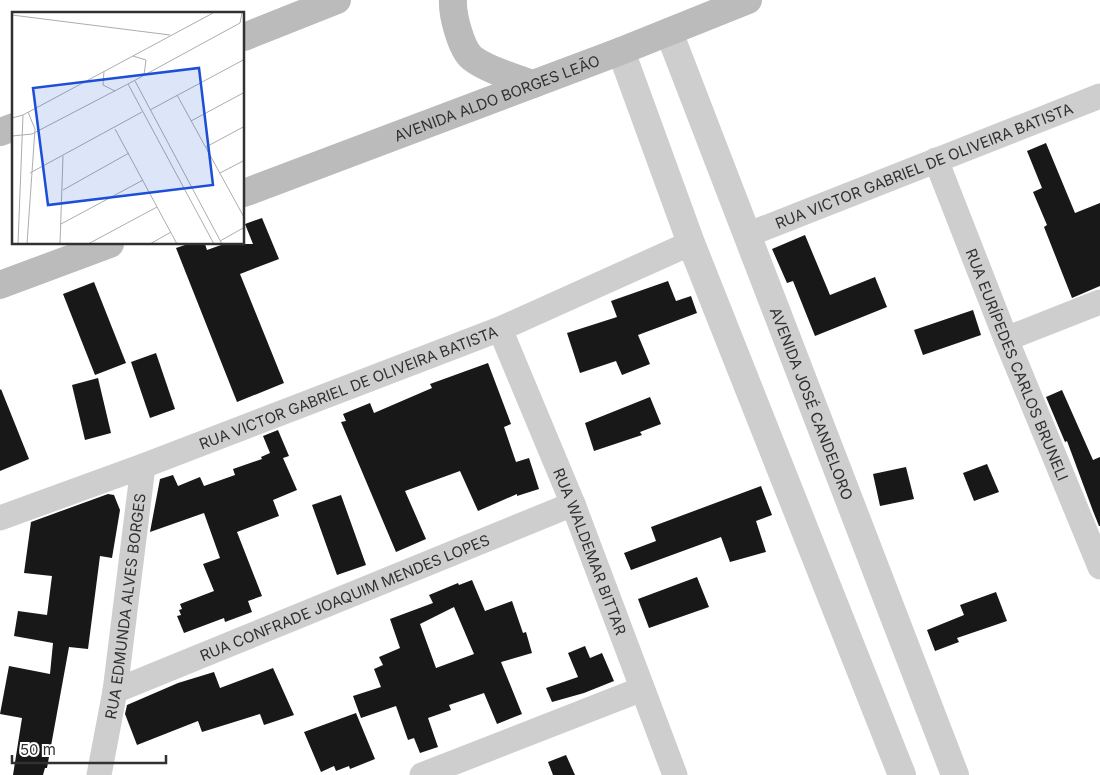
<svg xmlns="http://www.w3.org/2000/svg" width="1100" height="775" font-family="Inter,sans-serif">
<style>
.building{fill:#181818;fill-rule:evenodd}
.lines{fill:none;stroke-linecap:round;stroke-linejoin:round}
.minor{stroke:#cecece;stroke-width:25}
.tertiary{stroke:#cecece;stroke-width:28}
.secondary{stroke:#bbb;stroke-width:28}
.labels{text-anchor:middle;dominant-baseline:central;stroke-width:5;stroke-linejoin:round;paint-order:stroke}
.street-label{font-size:15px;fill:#313131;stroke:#fff}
.inset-road{fill:none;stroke:#adadad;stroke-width:1}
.view{fill:#1d4ed8;fill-opacity:0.15;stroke:#1d4ed8;stroke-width:2.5}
.inset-edge{fill:none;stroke:#313131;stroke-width:2.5}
</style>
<rect width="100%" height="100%" fill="#fff"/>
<g class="building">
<path d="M 1046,143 L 1075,213 L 1100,203 L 1100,286 L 1072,298 L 1044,227 L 1047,225 L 1033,192 L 1042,188 L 1027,151 Z"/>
<path d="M 262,218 L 279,259 L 240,274 L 284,383 L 237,402 L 176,248 L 188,244 L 205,244 L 207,250 L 224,244 L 253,244 L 245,224 Z"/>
<path d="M 805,235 L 830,295 L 875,277 L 887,307 L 815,336 L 793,281 L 787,283 L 772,249 Z"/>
<path d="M 668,281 L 676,301 L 691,296 L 697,313 L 638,335 L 650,364 L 622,375 L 616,361 L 580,373 L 567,333 L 617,317 L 611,301 Z"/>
<path d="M 94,282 L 126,363 L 95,375 L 63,294 Z"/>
<path d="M 973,310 L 981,335 L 923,355 L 914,330 Z"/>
<path d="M 156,353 L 175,409 L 150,418 L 131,362 Z"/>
<path d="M 488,363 L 511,424 L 504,427 L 516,462 L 529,458 L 539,489 L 517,496 L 517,494 L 478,511 L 460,471 L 405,491 L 426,539 L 396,552 L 341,422 L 346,421 L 343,414 L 370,403 L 374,413 L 432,388 L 430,384 Z"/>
<path d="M 98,378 L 111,433 L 85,440 L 72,385 Z"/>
<path d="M 1,389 L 29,459 L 0,471 L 0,390 Z"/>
<path d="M 1062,390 L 1093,460 L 1100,457 L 1100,526 L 1099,526 L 1093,511 L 1067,441 L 1065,442 L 1046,397 Z"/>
<path d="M 650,397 L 661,424 L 640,432 L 642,435 L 594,451 L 585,423 Z"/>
<path d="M 278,430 L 289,456 L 283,458 L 297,490 L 273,500 L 279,516 L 237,532 L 262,596 L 248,601 L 252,612 L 225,622 L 224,618 L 184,633 L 177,616 L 181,615 L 179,610 L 182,609 L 180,604 L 214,591 L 203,564 L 220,558 L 204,513 L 150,532 L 160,479 L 173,475 L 178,486 L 200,477 L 204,486 L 235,475 L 233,469 L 262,459 L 261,457 L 270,453 L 263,436 Z"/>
<path d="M 987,464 L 999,492 L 974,501 L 963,473 Z"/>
<path d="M 906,467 L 914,499 L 880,506 L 873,474 Z"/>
<path d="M 761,486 L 772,515 L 756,521 L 766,552 L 730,562 L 721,537 L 631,570 L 624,553 L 656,541 L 651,527 Z"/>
<path d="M 108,494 L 114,495 L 120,510 L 112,558 L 100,556 L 88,649 L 69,647 L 47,768 L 45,768 L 43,775 L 13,775 L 22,718 L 0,714 L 9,666 L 50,674 L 53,643 L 14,636 L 18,611 L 47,615 L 52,576 L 24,573 L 31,522 Z"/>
<path d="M 341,495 L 366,565 L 337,575 L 312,505 Z"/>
<path d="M 697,577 L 709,607 L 649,628 L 638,599 Z"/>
<path d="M 472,580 L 485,611 L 512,601 L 523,633 L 526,632 L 532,653 L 501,662 L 522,714 L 497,724 L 484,693 L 449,705 L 451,710 L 428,718 L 438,747 L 420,753 L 414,738 L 408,740 L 396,706 L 361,718 L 353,696 L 381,687 L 374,669 L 383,665 L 379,657 L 400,648 L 390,619 L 433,603 L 429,595 L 458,583 L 459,585 ZM 454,607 L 474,654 L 436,668 L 420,624 Z"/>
<path d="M 996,592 L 1007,621 L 957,638 L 959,642 L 935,651 L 927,630 L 964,615 L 960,605 Z"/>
<path d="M 585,646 L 590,658 L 602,653 L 614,681 L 584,693 L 552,702 L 546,688 L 578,677 L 568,653 Z"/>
<path d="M 273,668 L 294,715 L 264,725 L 260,714 L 202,732 L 198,721 L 137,745 L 125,714 L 127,705 L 178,683 L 214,672 L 220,688 Z"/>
<path d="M 356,713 L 375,759 L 350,769 L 349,766 L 336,771 L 334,766 L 321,772 L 304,732 Z"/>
<path d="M 566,755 L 575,775 L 553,775 L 548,762 Z"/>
</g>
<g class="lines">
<g class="minor">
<path id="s1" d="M 936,160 L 1006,339 L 1100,567"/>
<path id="s2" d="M 747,235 L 1100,96"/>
<path id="s3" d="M 500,329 L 573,504 L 675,775"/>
<path d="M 1006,339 L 1100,302"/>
<path id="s4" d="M 0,518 L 143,466 L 500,329 L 691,243"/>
<path id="s5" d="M 115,691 L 573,504"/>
<path id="s6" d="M 99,775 L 115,691 L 143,466"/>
<path d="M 422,775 L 642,689"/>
</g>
<g class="tertiary">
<path id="s7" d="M 669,32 L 955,775"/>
<path d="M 621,51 L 691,243 L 902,775"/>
</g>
<g class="secondary">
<path d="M 453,0 C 452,14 461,49 472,58 C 487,70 516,78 533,84"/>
<path d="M 244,37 L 337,0"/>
<path d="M 0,132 L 14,127"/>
<path id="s8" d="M 244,193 L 621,51 L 748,0"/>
<path d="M 0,285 L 110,244"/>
</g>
</g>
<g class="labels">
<g class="street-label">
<text stroke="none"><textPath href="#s8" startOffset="270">AVENIDA ALDO BORGES LEÃO</textPath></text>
<text stroke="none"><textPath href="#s2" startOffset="190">RUA VICTOR GABRIEL DE OLIVEIRA BATISTA</textPath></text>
<text stroke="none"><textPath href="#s1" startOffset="220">RUA EURÍPEDES CARLOS BRUNELI</textPath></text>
<text stroke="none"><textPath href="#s4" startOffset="372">RUA VICTOR GABRIEL DE OLIVEIRA BATISTA</textPath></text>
<text stroke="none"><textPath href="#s7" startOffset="398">AVENIDA JOSÉ CANDELORO</textPath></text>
<text stroke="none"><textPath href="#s3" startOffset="240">RUA WALDEMAR BITTAR</textPath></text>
<text stroke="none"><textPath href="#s5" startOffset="248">RUA CONFRADE JOAQUIM MENDES LOPES</textPath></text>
<text stroke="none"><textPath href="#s6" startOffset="171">RUA EDMUNDA ALVES BORGES</textPath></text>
</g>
</g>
<g transform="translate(12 12)">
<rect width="232" height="232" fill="#fff"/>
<path class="inset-road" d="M 0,3 L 158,23M 121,44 L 134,48 L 132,63M 92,59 L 91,73 L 103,79M 123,69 L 210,232M 116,72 L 202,232M 165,83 L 233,207M 138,98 L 233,47M 0,106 L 11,103 L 201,1M 179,109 L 233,80M 103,117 L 165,232M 0,124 L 20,122 L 116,72 L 228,11 L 230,1M 194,135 L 233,114M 18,161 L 130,100M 208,161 L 233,148M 51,178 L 117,141M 49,212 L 131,168M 208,229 L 233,215M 6,232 L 11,103M 15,232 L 23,117 L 16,100M 48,232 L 51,144M 76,232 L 145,195M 138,232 L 159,220"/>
<path class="view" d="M 187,56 L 201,173 L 36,193 L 21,76 Z"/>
<rect width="232" height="232" class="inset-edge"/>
</g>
<path d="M12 755v8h154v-8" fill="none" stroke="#313131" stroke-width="2.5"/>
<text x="20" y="755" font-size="15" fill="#313131" stroke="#ffffff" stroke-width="4" paint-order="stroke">50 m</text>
</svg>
